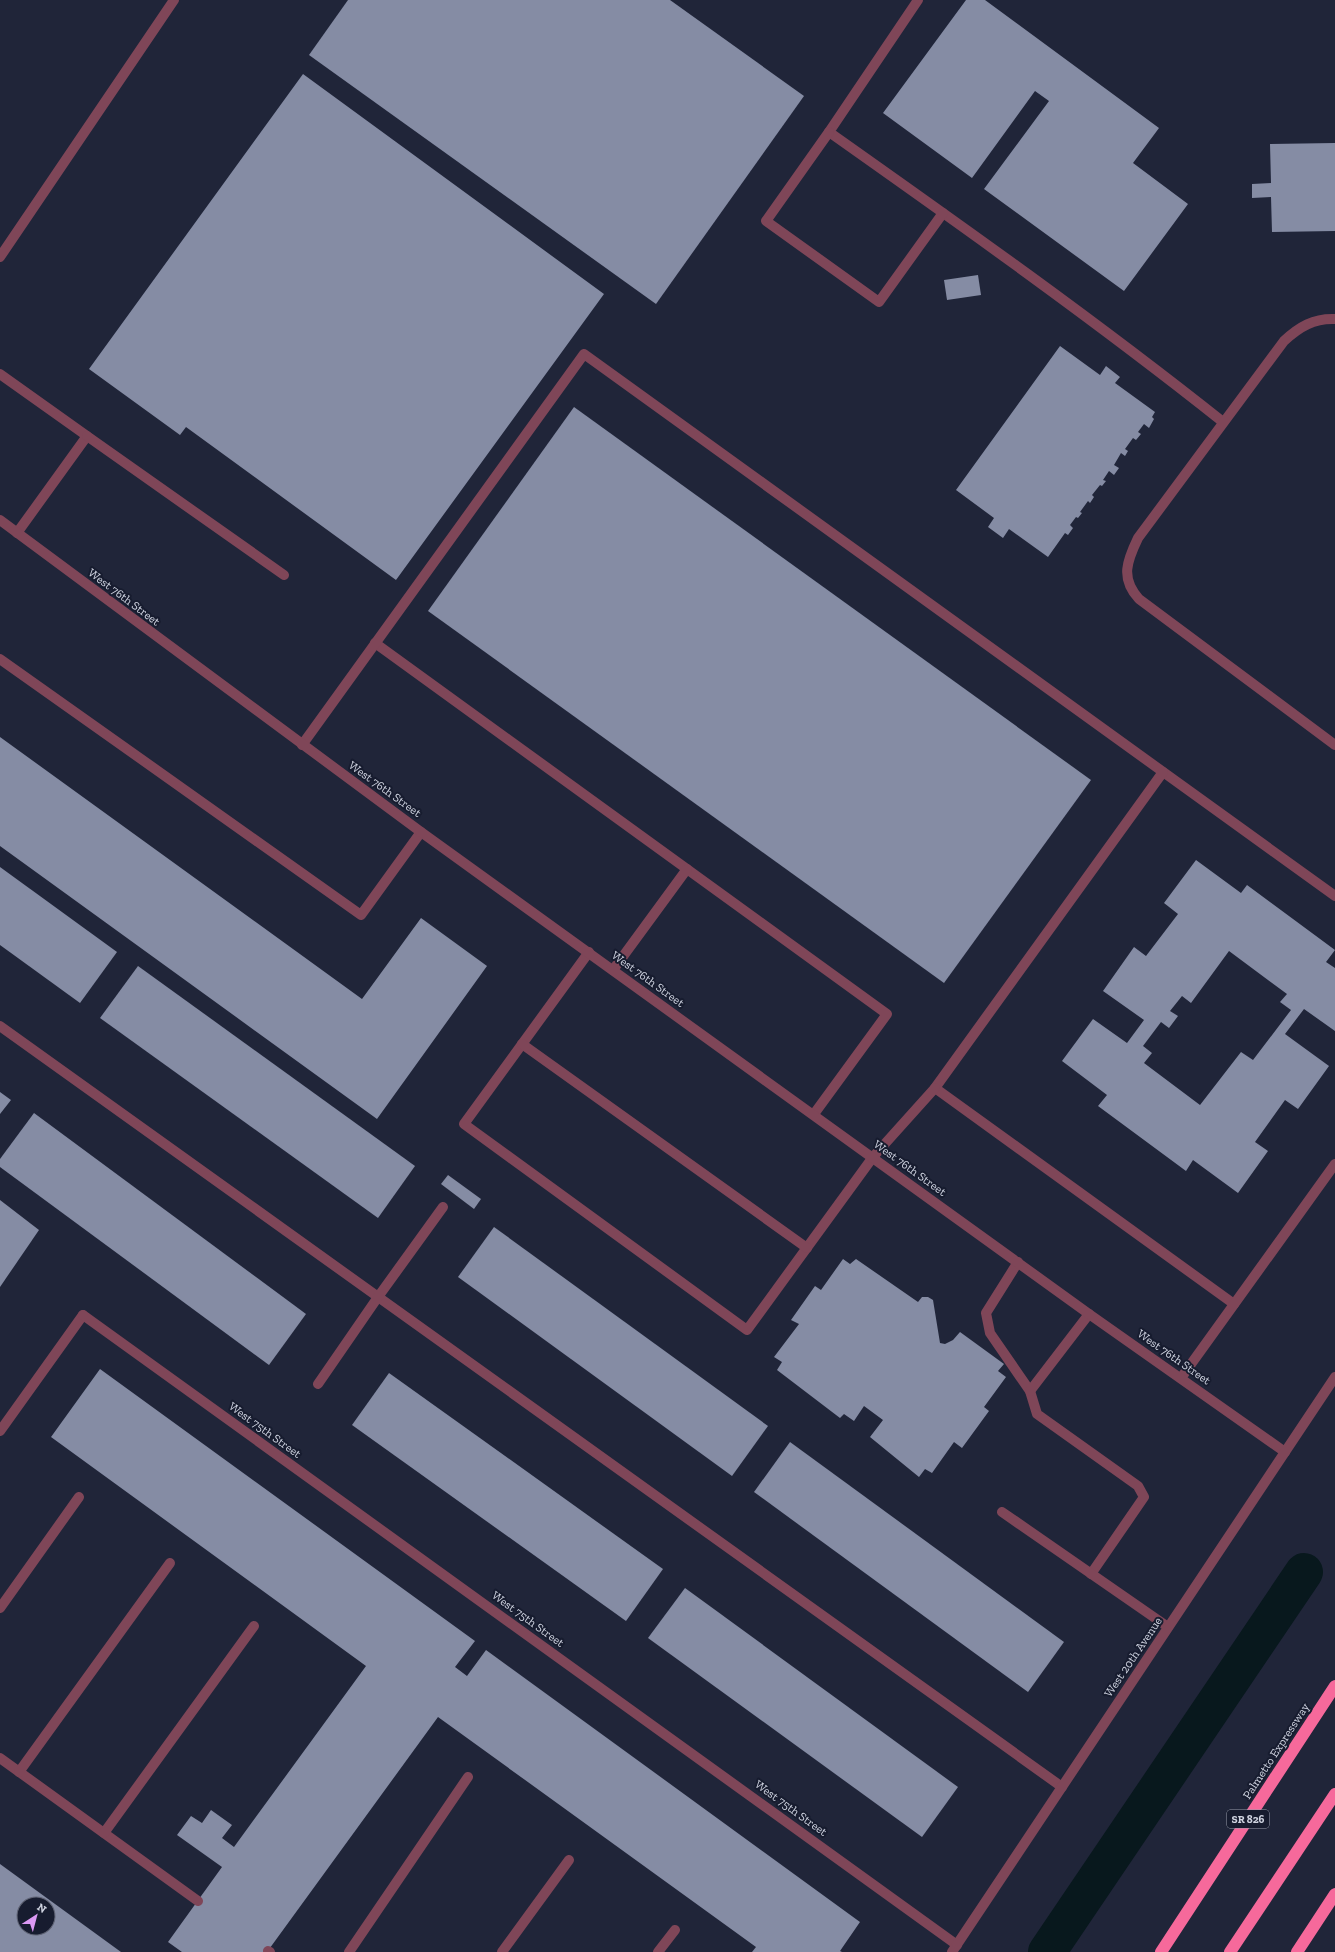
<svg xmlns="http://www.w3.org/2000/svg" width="1335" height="1952" font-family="'Zilla Slab',serif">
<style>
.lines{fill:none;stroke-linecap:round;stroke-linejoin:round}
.canal{stroke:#08181d;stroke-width:38}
.building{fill:#858ca4;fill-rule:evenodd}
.service{stroke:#7f4658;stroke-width:10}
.minor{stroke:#7f4658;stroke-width:10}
.tertiary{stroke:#7f4658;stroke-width:10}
.motorway{stroke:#f6699b;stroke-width:12}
.labels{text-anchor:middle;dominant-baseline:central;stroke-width:4;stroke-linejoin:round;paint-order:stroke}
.shield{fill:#171c2f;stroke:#989cab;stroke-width:1}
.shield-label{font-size:11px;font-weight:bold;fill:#cfd3e0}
.street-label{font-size:12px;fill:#cfd3e0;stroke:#171c2f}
</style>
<rect width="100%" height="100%" fill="#202539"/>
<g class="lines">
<path class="canal" d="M 1047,1952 L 1304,1572"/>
</g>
<g class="building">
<path d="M 348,0 L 670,0 L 804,96 L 656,304 L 309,55 Z"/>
<path d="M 966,0 L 985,0 L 1159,128 L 1133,163 L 1188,204 L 1124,291 L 984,189 L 1049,101 L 1035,91 L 972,178 L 883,113 Z"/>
<path d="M 303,74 L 604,294 L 396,580 L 186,427 L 180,435 L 89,369 Z"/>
<path d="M 1335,143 L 1335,231 L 1272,232 L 1271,197 L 1252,198 L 1252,184 L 1271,183 L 1270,144 Z"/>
<path d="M 978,275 L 981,295 L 947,300 L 944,280 Z"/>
<path d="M 1060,346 L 1100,375 L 1106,366 L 1120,377 L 1115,383 L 1155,412 L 1152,417 L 1154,419 L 1149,428 L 1144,424 L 1138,432 L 1141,434 L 1136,440 L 1133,438 L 1125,449 L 1128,451 L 1125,456 L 1121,453 L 1114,465 L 1119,468 L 1114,475 L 1109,471 L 1103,480 L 1106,481 L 1102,486 L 1100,485 L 1092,495 L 1094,497 L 1090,503 L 1088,501 L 1080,512 L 1082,513 L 1078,518 L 1076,517 L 1070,525 L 1073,528 L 1068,535 L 1065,533 L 1048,557 L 1009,529 L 1003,538 L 988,527 L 994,518 L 956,490 Z"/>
<path d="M 574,407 L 1091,780 L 944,983 L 428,611 Z"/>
<path d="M 0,737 L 362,999 L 421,918 L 487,966 L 377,1119 L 0,846 Z"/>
<path d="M 1196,860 L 1241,893 L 1247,885 L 1335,950 L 1326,962 L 1335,968 L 1335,1031 L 1304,1009 L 1285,1034 L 1329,1066 L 1298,1109 L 1285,1100 L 1255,1142 L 1268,1151 L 1238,1193 L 1193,1160 L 1186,1171 L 1098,1106 L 1107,1095 L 1062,1061 L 1093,1019 L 1127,1043 L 1144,1020 L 1103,991 L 1134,947 L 1146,956 L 1178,914 L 1164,903 ZM 1229,951 L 1287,994 L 1280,1002 L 1291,1010 L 1253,1060 L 1241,1052 L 1200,1105 L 1144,1063 L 1152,1053 L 1143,1046 L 1161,1022 L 1169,1028 L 1178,1016 L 1170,1011 L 1182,996 L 1191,1003 Z"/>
<path d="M 0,867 L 117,952 L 80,1003 L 0,945 Z"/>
<path d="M 138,966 L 415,1166 L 378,1218 L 100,1018 Z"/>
<path d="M 0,1092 L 11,1100 L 0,1114 Z"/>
<path d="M 34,1113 L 306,1314 L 269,1365 L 0,1167 L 0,1159 Z"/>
<path d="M 448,1175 L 481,1199 L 474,1209 L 441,1184 Z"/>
<path d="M 0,1200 L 39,1230 L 0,1287 Z"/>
<path d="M 494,1227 L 768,1426 L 732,1476 L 458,1277 Z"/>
<path d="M 843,1259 L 850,1264 L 856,1259 L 918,1302 L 922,1297 L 928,1297 L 933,1300 L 940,1343 L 945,1344 L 953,1340 L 960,1332 L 1004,1364 L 998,1371 L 1006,1377 L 984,1407 L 989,1411 L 962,1448 L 954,1442 L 932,1473 L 925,1469 L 919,1477 L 870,1437 L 883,1420 L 864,1406 L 854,1421 L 844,1414 L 840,1418 L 777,1370 L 782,1362 L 774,1357 L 799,1324 L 791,1320 L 815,1286 L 821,1290 Z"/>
<path d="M 100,1369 L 475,1641 L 455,1667 L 467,1676 L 486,1650 L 860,1922 L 840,1951 L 842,1952 L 752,1952 L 756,1947 L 438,1717 L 267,1952 L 182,1952 L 168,1942 L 222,1867 L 177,1835 L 191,1816 L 202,1823 L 211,1810 L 232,1825 L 222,1838 L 234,1847 L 366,1666 L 51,1437 Z"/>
<path d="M 389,1373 L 663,1569 L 626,1621 L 352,1425 Z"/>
<path d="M 790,1442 L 1064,1642 L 1028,1692 L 754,1492 Z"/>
<path d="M 685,1588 L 958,1787 L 922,1837 L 648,1638 Z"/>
<path d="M 0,1864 L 121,1952 L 0,1952 ZM 24,1904 L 48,1904 L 48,1928 L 24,1928 Z"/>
</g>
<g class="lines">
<g class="service">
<path d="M 918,0 L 829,132 C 962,226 1096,321 1223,422"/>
<path d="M 829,132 L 766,221 L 879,302 L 943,213"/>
<path d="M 0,257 L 174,0"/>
<path d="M 1335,319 C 1314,318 1299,327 1284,341 L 1138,538 C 1127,561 1120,578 1139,599 L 1335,745"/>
<path d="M 0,374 L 87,436 L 17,533"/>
<path d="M 87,436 L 284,575"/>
<path d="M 375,643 L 887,1014 L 814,1114"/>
<path d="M 0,659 L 361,915 L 421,832"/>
<path d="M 302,745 L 584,354 L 1335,896"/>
<path d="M 1163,772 L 935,1088 L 1234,1304"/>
<path d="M 589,952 L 464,1124 L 747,1330 L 873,1157 L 935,1088"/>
<path d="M 613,970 L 687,869"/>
<path d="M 0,1026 L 1062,1787"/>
<path d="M 522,1044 L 807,1248"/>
<path d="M 1018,1262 L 986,1313 L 990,1333 L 1030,1391 L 1037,1414 L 1138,1486 L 1144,1497 L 1091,1574"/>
<path d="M 1181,1378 L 1335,1164"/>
<path d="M 318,1384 L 378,1297 L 443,1207"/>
<path d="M 1030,1391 L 1089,1314"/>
<path d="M 0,1431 L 83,1315"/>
<path d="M 1002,1512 L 1168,1627"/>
<path d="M 0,1608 L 79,1497"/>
<path d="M 0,1758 L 198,1901"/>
<path d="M 19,1772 L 170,1563"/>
<path d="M 104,1833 L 254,1626"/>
<path d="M 268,1951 L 270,1952"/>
<path d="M 349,1952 L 468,1777"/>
<path d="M 502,1952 L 569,1860"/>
<path d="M 658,1952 L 675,1930"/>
</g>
<path class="minor" d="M 83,1315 L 957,1945"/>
<g class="tertiary">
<path d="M 0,520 L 421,832 L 1089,1314 L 1285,1452"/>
<path d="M 952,1952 L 1335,1377"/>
</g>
<g class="motorway">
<path d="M 1161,1952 L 1335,1686"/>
<path d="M 1230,1952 L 1335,1794"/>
<path d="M 1297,1952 L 1335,1894"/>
</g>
</g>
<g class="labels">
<rect class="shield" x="1227" y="1810" width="42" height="18" rx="3"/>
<g class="shield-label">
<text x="1248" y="1819">SR 826</text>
</g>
<g class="street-label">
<text transform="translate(124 597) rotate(37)">West 76th Street</text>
<text transform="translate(385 789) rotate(36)">West 76th Street</text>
<text transform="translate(648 979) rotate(36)">West 76th Street</text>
<text transform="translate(910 1168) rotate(36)">West 76th Street</text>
<text transform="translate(1174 1357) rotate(35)">West 76th Street</text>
<text transform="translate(265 1430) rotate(36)">West 75th Street</text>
<text transform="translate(528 1619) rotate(36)">West 75th Street</text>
<text transform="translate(1133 1657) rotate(-56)">West 20th Avenue</text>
<text transform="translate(1276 1751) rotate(-57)">Palmetto Expressway</text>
<text transform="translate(791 1808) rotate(36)">West 75th Street</text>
</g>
</g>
<g transform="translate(36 1916) rotate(36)"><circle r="19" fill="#171c2f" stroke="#616576"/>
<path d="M0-3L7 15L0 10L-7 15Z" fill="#dc99f4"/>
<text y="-6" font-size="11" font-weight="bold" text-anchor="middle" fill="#cfd3e0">N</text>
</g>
</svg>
